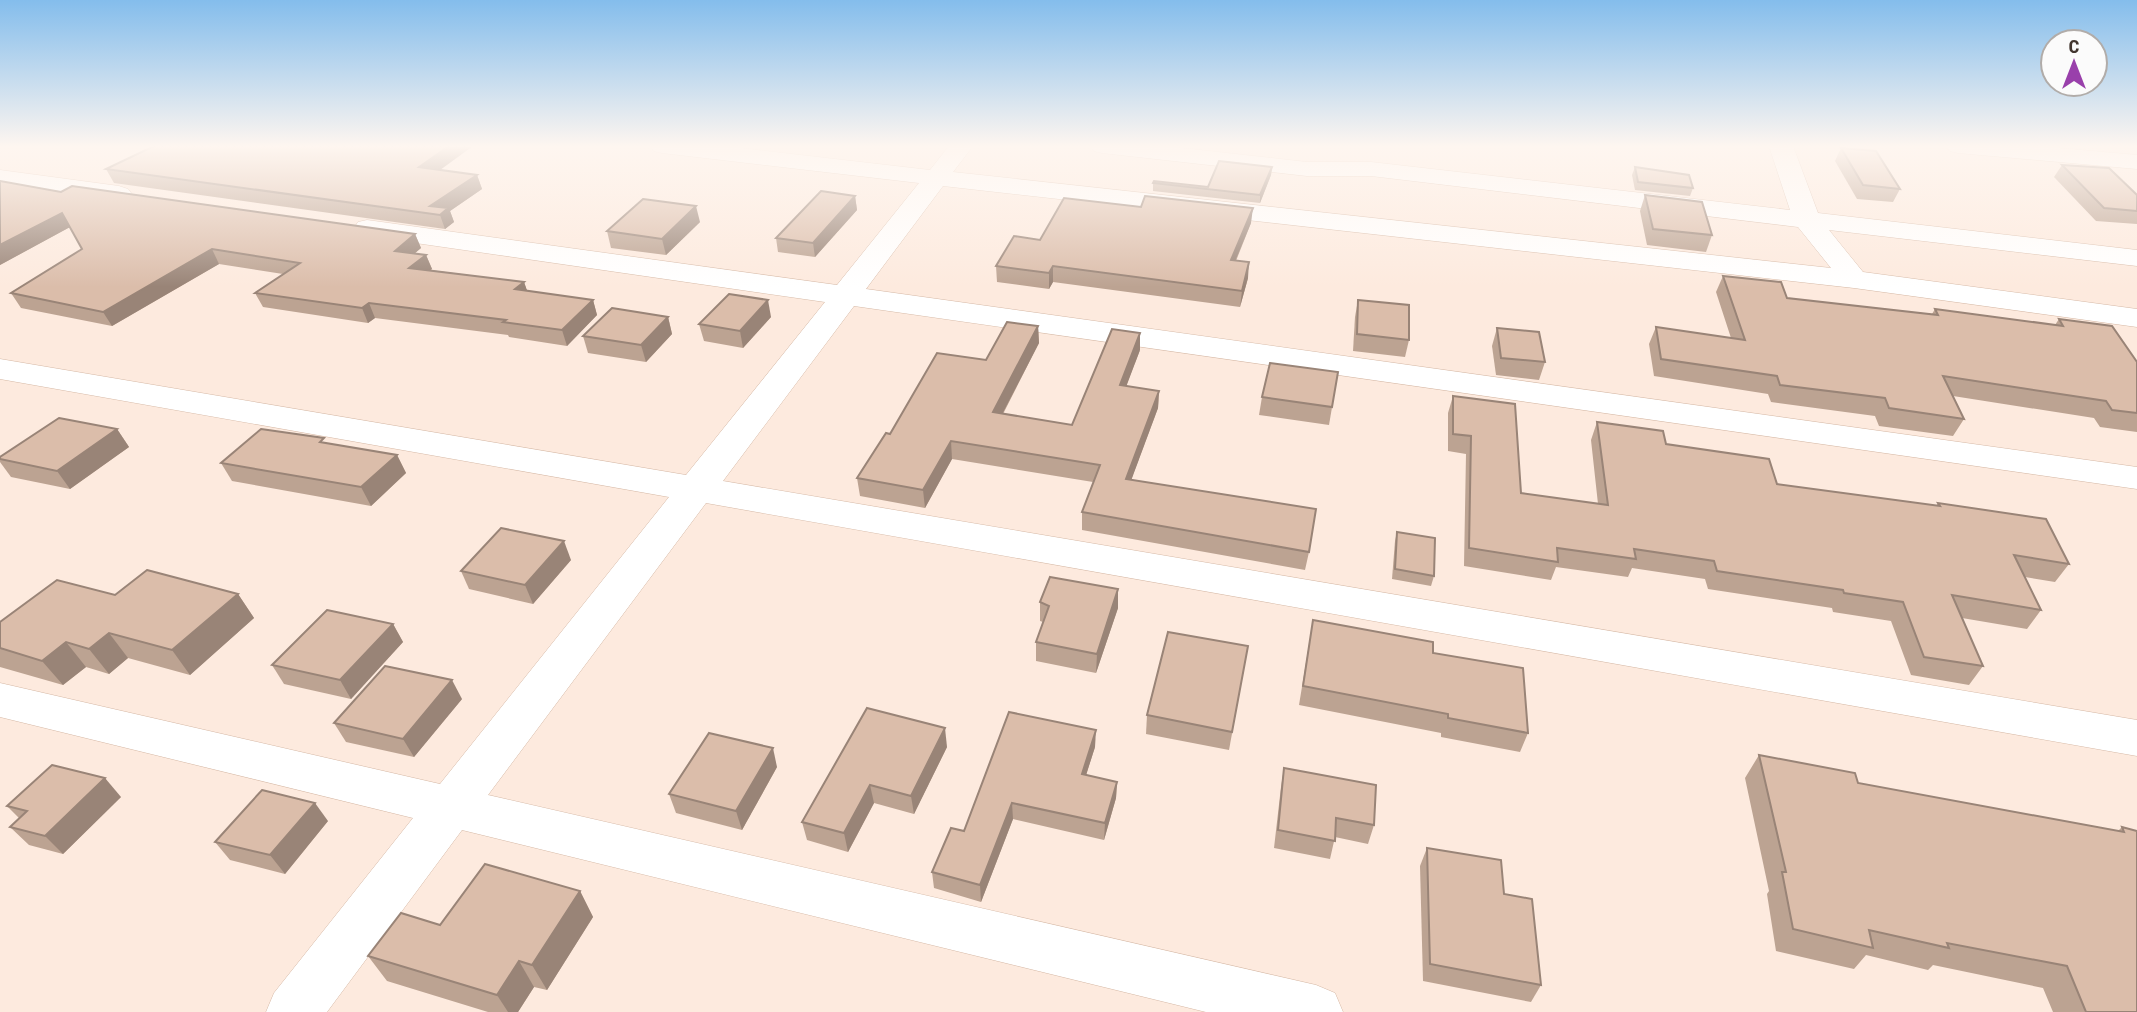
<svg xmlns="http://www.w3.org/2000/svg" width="2137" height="1012" font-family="'Roboto Condensed',sans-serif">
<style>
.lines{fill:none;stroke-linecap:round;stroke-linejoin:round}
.minor-casing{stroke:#d5b8a5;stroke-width:1}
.minor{fill:#fff;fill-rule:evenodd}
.wall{fill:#bca392}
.shaded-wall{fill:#998477}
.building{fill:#dbbdaa;stroke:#998477;stroke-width:2}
</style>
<rect width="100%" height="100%" fill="#fdeade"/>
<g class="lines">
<defs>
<g id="minor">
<path d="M 650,146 L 722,146 L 930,170 L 949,146 L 973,146 L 953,172 L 1831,268 L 1798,227 L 1371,176 L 1307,176 L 1102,153 L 1094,151 L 1090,146 L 1164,146 L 1307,162 L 1371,162 L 1790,210 L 1769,146 L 1793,146 L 1818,213 L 2137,250 L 2137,266 L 1829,230 L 1863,272 L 2137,309 L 2137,327 L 1854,288 L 943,186 L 866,289 L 2137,467 L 2137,489 L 854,306 L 723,481 L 2137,720 L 2137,756 L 706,503 L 488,795 L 1316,985 L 1335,993 L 1343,1012 L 1206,1012 L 462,830 L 327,1012 L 266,1012 L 274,993 L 413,818 L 0,717 L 0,683 L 440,784 L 669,497 L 0,379 L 0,359 L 686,475 L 825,302 L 367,236 L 358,234 L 354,228 L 358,222 L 367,220 L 837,285 L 919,183 L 662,153 L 654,151 Z"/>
<path d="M 1946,146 L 2036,146 L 2137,155 L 2137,169 L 1958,153 L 1950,151 Z"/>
<path d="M 0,170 L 119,186 L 128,189 L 132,194 L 128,199 L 119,202 L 0,186 Z"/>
</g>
</defs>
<use href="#minor" class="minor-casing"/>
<use href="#minor" class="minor"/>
</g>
<g class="wall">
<path d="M 1841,148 L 1900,189 L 1893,202 L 1857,199 L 1835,161 Z"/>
<path d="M 2062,165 L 2137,195 L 2137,224 L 2096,221 L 2054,177 Z"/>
<path d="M 1272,167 L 1271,175 L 1260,203 L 1153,191 L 1153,183 L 1208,187 Z"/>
<path d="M 1635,167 L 1693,188 L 1690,196 L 1635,190 L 1632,175 Z"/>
<path d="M 106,169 L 440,170 L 477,175 L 482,189 L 450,211 L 454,222 L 445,229 L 114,183 Z"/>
<path d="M 0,181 L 61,192 L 415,234 L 421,248 L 415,253 L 426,255 L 432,269 L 430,270 L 524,282 L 527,291 L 593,300 L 597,315 L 567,346 L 509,337 L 508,335 L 375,318 L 368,323 L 263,307 L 255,293 L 283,274 L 219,264 L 112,326 L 21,308 L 11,293 L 82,249 L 70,227 L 0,265 Z"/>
<path d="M 1645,195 L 1712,235 L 1706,252 L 1647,245 L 1640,211 Z"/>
<path d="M 855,196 L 857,210 L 815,257 L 778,252 L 776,238 Z"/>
<path d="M 700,222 L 666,255 L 611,248 L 607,231 Z"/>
<path d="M 1251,223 L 1236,261 L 1248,278 L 1240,307 L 1053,282 L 1049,289 L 997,282 L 996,266 L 1040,240 Z"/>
<path d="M 1723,276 L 1787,298 L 1932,314 L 1935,309 L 2055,325 L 2059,319 L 2137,362 L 2137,432 L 2100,427 L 2094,418 L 1953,396 L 1964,419 L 1953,436 L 1879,426 L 1875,416 L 1771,402 L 1768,394 L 1654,376 L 1649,344 L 1656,327 L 1731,338 L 1716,292 Z"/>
<path d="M 1358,300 L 1409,340 L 1405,357 L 1353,351 L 1355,317 Z"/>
<path d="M 668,317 L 672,334 L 646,362 L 588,353 L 583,336 Z"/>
<path d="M 771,317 L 743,348 L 704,341 L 699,324 Z"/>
<path d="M 1038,326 L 1039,343 L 1003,414 L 1072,425 L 1140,350 L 1126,386 L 1159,391 L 1158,408 L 1131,480 L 1309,552 L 1305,570 L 1082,530 L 1082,512 L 1093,482 L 952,459 L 925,508 L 860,496 L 857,478 L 986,360 Z"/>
<path d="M 1497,328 L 1545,362 L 1539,380 L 1496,375 L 1492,346 Z"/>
<path d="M 1338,372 L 1329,425 L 1259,415 L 1262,397 Z"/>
<path d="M 1453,396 L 1521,493 L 1598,504 L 1591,440 L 1597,422 L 1666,444 L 1777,484 L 1936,506 L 1938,503 L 2069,564 L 2055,582 L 2025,577 L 2041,610 L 2027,629 L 1962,618 L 1983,666 L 1969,685 L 1911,675 L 1891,621 L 1833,612 L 1832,608 L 1708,589 L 1705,579 L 1632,568 L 1628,577 L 1556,567 L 1551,580 L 1464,566 L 1466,454 L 1448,451 L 1448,413 Z"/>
<path d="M 117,429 L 129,447 L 70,489 L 11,477 L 0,462 L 0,457 Z"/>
<path d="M 326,443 L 397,455 L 406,473 L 371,506 L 232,481 L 221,463 Z"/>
<path d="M 1397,532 L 1434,576 L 1431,586 L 1392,579 L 1395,541 Z"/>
<path d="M 571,560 L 533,604 L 469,589 L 461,571 Z"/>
<path d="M 238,594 L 254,618 L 190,675 L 128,658 L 109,674 L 86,667 L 63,685 L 0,667 L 0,622 L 115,595 Z"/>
<path d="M 1040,602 L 1118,608 L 1096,673 L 1036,661 L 1036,642 L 1043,622 L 1040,621 Z"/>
<path d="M 1313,620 L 1433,653 L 1528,733 L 1520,752 L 1441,737 L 1441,733 L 1299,705 Z"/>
<path d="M 393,624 L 403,642 L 351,699 L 284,684 L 272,665 Z"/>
<path d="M 1248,646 L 1229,750 L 1146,734 L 1147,715 Z"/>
<path d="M 462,699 L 414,757 L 346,742 L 334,723 Z"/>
<path d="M 867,708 L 947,747 L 914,814 L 874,803 L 848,852 L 807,840 L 802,822 Z"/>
<path d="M 1095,747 L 1086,775 L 1117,782 L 1116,798 L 1104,840 L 1013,819 L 981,902 L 934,888 L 932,872 L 964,831 Z"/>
<path d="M 1759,755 L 1858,783 L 2118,831 L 2122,827 L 2137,831 L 2137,1012 L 2053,1012 L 2043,988 L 1933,965 L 1928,970 L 1866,955 L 1854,969 L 1776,951 L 1767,894 L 1769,891 L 1745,778 Z"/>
<path d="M 777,767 L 742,830 L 676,813 L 669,794 Z"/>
<path d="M 1284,768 L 1374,825 L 1368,844 L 1335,837 L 1330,859 L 1274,848 L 1281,787 Z"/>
<path d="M 121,797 L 63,854 L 29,845 L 10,827 L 19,818 L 7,806 Z"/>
<path d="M 328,821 L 285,874 L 230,860 L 215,842 Z"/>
<path d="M 1427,848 L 1504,894 L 1541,985 L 1531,1002 L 1423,981 L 1420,866 Z"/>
<path d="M 580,891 L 593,917 L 547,990 L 534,987 L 518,1012 L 488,1012 L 387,981 L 368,956 L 440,925 Z"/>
</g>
<g class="shaded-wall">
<path d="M 449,146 L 473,146 L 425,181 L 419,167 Z"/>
<path d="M 1272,167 L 1271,175 L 1260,203 L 1260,195 Z"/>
<path d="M 477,175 L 482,189 L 450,211 L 454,222 L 445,229 L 440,215 L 430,206 Z"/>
<path d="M 855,196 L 857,210 L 815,257 L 813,243 Z"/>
<path d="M 696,206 L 700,222 L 666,255 L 662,239 Z"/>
<path d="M 1253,208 L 1251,223 L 1229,276 L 1231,260 Z"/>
<path d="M 62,213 L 70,227 L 0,265 L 0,245 Z"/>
<path d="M 415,234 L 421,248 L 401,265 L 395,251 Z"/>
<path d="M 212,249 L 219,264 L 112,326 L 103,312 Z"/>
<path d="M 426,255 L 432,269 L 415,282 L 409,268 Z"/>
<path d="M 1249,262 L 1248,278 L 1240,307 L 1242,291 Z"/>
<path d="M 1053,266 L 1053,282 L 1049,289 L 1049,273 Z"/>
<path d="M 524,282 L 529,296 L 515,289 Z"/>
<path d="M 593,300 L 597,315 L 567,346 L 562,330 Z"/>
<path d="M 768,300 L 771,317 L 743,348 L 740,331 Z"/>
<path d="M 369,303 L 375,318 L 368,323 L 362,308 Z"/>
<path d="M 668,317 L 672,334 L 646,362 L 641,345 Z"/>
<path d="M 1038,326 L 1039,343 L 994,430 L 993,412 Z"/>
<path d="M 1140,333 L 1140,350 L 1120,403 L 1120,385 Z"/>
<path d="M 1159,391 L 1158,408 L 1125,497 L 1126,479 Z"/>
<path d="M 117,429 L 129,447 L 70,489 L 57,471 Z"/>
<path d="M 951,441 L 952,459 L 925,508 L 923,490 Z"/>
<path d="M 397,455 L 406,473 L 371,506 L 361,487 Z"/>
<path d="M 564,541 L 571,560 L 533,604 L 525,585 Z"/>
<path d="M 1118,589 L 1118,608 L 1096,673 L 1097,654 Z"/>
<path d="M 238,594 L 254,618 L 190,675 L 172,650 Z"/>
<path d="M 393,624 L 403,642 L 351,699 L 340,680 Z"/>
<path d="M 109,633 L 128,658 L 109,674 L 89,649 Z"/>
<path d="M 66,642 L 86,667 L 63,685 L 42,661 Z"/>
<path d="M 452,680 L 462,699 L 414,757 L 403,739 Z"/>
<path d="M 945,728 L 947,747 L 914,814 L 911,796 Z"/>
<path d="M 1096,730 L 1095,747 L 1081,791 L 1082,774 Z"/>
<path d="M 773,748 L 777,767 L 742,830 L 736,811 Z"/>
<path d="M 105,778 L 121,797 L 63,854 L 45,836 Z"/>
<path d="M 1117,782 L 1116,798 L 1104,840 L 1105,823 Z"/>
<path d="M 870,785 L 874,803 L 848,852 L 844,833 Z"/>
<path d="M 315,803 L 328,821 L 285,874 L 270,855 Z"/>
<path d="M 1012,803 L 1013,819 L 981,902 L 980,885 Z"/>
<path d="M 580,891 L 593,917 L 547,990 L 532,965 Z"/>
<path d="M 519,961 L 534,987 L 518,1012 L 508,1012 L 497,995 Z"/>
</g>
<g class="building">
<path d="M 154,146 L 449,146 L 419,167 L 477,175 L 430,206 L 448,208 L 440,215 L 106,169 Z"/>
<path d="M 1841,148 L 1876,151 L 1900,189 L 1863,185 Z"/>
<path d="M 1219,161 L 1272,167 L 1260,195 L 1153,183 L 1154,181 L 1208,187 Z"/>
<path d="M 2062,165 L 2109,168 L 2137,195 L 2137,211 L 2104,208 Z"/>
<path d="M 1635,167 L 1689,175 L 1693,188 L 1638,182 Z"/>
<path d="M 0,181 L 61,192 L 72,186 L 415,234 L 395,251 L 426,255 L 409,268 L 524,282 L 515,289 L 593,300 L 562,330 L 503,322 L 506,320 L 369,303 L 362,308 L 255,293 L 300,263 L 212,249 L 103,312 L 11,293 L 82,249 L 62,213 L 0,245 Z"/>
<path d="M 821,191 L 855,196 L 813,243 L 776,238 Z"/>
<path d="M 1645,195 L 1702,202 L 1712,235 L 1653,229 Z"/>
<path d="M 1145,196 L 1253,208 L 1231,260 L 1249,262 L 1242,291 L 1053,266 L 1049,273 L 996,266 L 1014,236 L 1040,240 L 1064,198 L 1141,207 Z"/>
<path d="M 643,199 L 696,206 L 662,239 L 607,231 Z"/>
<path d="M 1723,276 L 1781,282 L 1787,298 L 1938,315 L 1935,309 L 2063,326 L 2059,319 L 2112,326 L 2137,362 L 2137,413 L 2112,410 L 2106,401 L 1943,376 L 1964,419 L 1889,408 L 1885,398 L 1780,385 L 1777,376 L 1661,359 L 1656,327 L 1745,340 Z"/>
<path d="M 729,294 L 768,300 L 740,331 L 699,324 Z"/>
<path d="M 1358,300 L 1409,305 L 1409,340 L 1357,334 Z"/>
<path d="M 612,308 L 668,317 L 641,345 L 583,336 Z"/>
<path d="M 1007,322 L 1038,326 L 993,412 L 1072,425 L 1112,329 L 1140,333 L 1120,385 L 1159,391 L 1126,479 L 1316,509 L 1309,552 L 1082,512 L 1100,465 L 951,441 L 923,490 L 857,478 L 886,433 L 890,434 L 937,353 L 986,360 Z"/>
<path d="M 1497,328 L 1539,332 L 1545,362 L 1501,358 Z"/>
<path d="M 1270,363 L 1338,372 L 1332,407 L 1262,397 Z"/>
<path d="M 1453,396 L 1515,404 L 1521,493 L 1608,505 L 1597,422 L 1663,431 L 1666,444 L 1769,459 L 1777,484 L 1940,506 L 1938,503 L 2046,519 L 2069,564 L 2014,555 L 2041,610 L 1952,595 L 1983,666 L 1924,657 L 1903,602 L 1844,593 L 1843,590 L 1717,571 L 1714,561 L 1634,549 L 1636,559 L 1557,548 L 1558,562 L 1469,548 L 1471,436 L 1453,434 Z"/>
<path d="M 59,418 L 117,429 L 57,471 L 0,459 L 0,457 Z"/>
<path d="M 261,429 L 324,438 L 320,442 L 397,455 L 361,487 L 221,463 Z"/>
<path d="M 501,528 L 564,541 L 525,585 L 461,571 Z"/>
<path d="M 1397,532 L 1435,538 L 1434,576 L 1395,569 Z"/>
<path d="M 147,570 L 238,594 L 172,650 L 109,633 L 89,649 L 66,642 L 42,661 L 0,648 L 0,622 L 57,580 L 115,595 Z"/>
<path d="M 1050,577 L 1118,589 L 1097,654 L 1036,642 L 1049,606 L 1040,602 Z"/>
<path d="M 327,610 L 393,624 L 340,680 L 272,665 Z"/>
<path d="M 1313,620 L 1433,642 L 1433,653 L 1523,668 L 1528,733 L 1448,718 L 1448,714 L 1303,686 Z"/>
<path d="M 1168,632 L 1248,646 L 1232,732 L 1147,715 Z"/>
<path d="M 385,666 L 452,680 L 403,739 L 334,723 Z"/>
<path d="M 867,708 L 945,728 L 911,796 L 870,785 L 844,833 L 802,822 Z"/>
<path d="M 1009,712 L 1096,730 L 1082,774 L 1117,782 L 1105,823 L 1012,803 L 980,885 L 932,872 L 951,828 L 964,831 Z"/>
<path d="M 709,733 L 773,748 L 736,811 L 669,794 Z"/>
<path d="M 1759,755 L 1855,773 L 1858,783 L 2124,832 L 2122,827 L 2137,831 L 2137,1012 L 2086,1012 L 2067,966 L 1947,943 L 1949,948 L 1869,930 L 1873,948 L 1793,929 L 1782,872 L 1786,872 Z"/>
<path d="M 52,765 L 105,778 L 45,836 L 10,827 L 27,811 L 7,806 Z"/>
<path d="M 1284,768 L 1376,785 L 1374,825 L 1336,818 L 1335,841 L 1278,830 Z"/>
<path d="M 262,790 L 315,803 L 270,855 L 215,842 Z"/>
<path d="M 1427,848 L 1501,860 L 1504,894 L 1532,899 L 1541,985 L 1430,964 Z"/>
<path d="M 485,864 L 580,891 L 532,965 L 519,961 L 497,995 L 368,956 L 401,913 L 440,925 Z"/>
</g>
<linearGradient id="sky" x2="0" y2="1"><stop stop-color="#84bdec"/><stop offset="0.51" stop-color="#fef6f0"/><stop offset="1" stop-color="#fef6f0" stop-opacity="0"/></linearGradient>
<rect width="2137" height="287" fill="url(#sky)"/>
<g transform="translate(2074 63)"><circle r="33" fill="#fbfbfb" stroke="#b1aca9" stroke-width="2"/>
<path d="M0-5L12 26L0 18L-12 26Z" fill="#9940ab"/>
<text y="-10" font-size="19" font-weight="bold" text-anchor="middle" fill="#41352e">С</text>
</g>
</svg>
